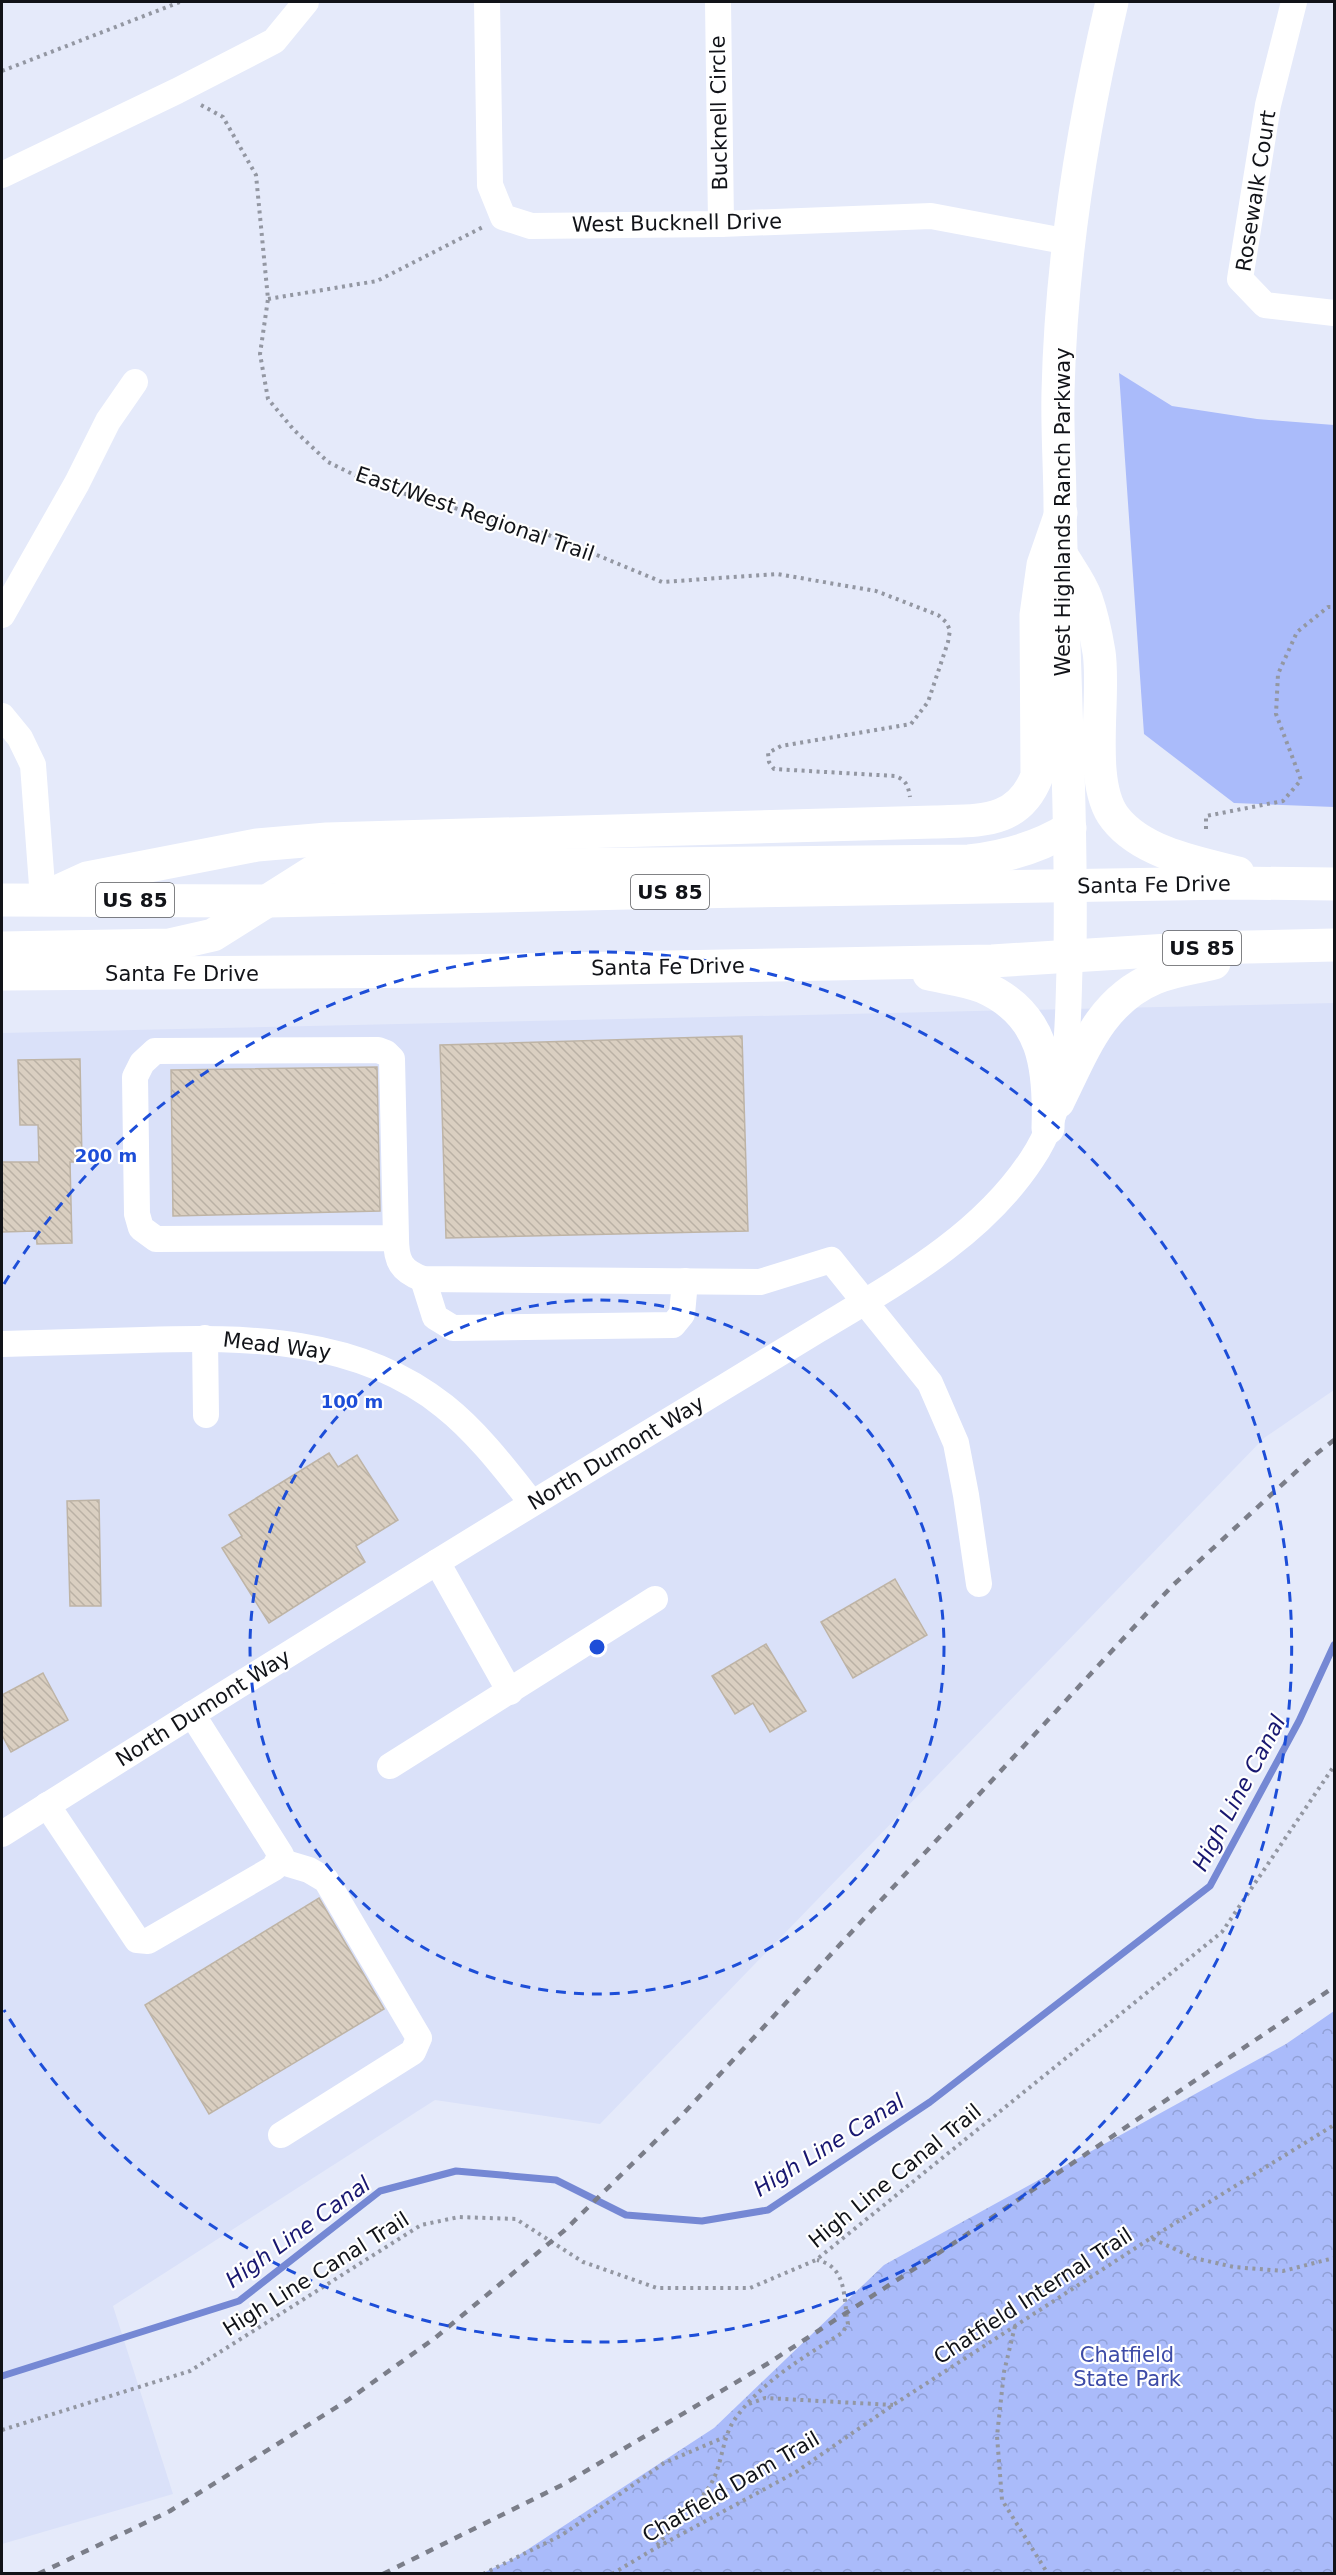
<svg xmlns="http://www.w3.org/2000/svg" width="1336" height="2575" font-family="'DejaVu Sans',sans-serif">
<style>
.built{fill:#dae1f9}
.grass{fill:#aabbfa}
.park{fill:url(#park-crowns)}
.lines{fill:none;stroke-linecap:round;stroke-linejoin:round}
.stream{stroke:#7588d4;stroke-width:7}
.building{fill:url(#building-back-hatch);stroke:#beb4a6;stroke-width:1.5}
.path{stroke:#9397a2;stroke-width:4;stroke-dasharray:3 4.5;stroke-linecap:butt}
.minor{stroke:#fff;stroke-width:26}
.major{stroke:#fff;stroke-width:33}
.highway{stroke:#fff;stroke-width:33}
.rail{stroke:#7b7e89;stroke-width:4.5;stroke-dasharray:8 8;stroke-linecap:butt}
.ring{fill:none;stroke:#1d4ed8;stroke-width:3;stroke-dasharray:10 8}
.labels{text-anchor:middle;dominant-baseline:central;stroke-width:4.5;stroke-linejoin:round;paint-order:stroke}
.shield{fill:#fff;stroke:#585a5d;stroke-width:1.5}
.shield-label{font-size:20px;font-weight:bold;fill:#111318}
.street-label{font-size:21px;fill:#111318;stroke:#fff}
.park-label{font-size:21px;fill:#3d4ba7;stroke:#fff}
.water-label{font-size:22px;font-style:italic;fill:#181770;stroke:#fff}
.centre{fill:#1d4ed8;stroke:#fff;stroke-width:3}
.ring-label{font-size:18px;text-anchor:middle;font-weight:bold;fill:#1d4ed8;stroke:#fff;stroke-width:4.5;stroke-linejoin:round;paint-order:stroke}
</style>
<defs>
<pattern id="park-crowns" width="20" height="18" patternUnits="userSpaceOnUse" patternTransform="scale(1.5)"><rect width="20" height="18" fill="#aabbfa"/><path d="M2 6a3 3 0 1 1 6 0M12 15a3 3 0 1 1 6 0" fill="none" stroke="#91a0d6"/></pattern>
<pattern id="building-back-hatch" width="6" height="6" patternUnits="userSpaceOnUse" patternTransform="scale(1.5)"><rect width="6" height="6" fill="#dacfc1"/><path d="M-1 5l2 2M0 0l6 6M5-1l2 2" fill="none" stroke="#bab1a5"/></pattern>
</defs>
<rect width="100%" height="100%" fill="#e5eafa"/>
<path class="built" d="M 1334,1003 L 1334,1390 L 1264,1438 L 600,2124 L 435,2100 L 113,2306 L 173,2494 L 2,2544 L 2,1033 Z"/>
<path class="grass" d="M 1119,373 L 1172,406 L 1257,419 L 1334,425 L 1334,807 L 1234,803 L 1144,734 Z"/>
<path class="park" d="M 1334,2011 L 1334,2573 L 483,2573 L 513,2559 L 714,2428 L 884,2265 L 1286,2044 Z"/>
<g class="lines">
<path class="stream" d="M 2,2376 L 239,2301 L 380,2191 L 456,2171 L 556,2180 L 626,2215 L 702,2221 L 768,2210 L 930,2102 L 1210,1886 L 1299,1721 L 1334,1645"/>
</g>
<g class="building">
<path d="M 742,1036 L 748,1231 L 446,1238 L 440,1045 Z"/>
<path d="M 80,1059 L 82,1162 L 70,1162 L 72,1243 L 37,1244 L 36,1231 L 2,1232 L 2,1162 L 39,1162 L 38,1125 L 20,1125 L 18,1060 Z"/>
<path d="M 377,1067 L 380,1211 L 173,1216 L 171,1070 Z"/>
<path d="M 329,1453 L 338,1467 L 357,1455 L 398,1520 L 356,1546 L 365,1562 L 269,1623 L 222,1548 L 242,1536 L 229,1515 Z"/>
<path d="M 99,1500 L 101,1606 L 70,1606 L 67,1501 Z"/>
<path d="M 895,1579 L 927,1635 L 853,1678 L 821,1622 Z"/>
<path d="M 766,1644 L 806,1711 L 770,1732 L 753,1703 L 735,1714 L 712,1676 Z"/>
<path d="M 43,1673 L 68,1720 L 11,1752 L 2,1735 L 2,1695 Z"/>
<path d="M 319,1898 L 384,2009 L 209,2114 L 145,2005 Z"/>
</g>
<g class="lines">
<g class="path">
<path d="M 2,71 L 180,2"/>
<path d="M 201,105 L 223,117 L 256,175 L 268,299 L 260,354 L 268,399 L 294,430 L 328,462 L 377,486 L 546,534 L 662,582 L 777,574 L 876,591 L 938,615 L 946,622 L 950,630 L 948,642 L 928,702 L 911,724 L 781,746 L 768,753 L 769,762 L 774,769 L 895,776 C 906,780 908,785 910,797"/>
<path d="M 268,299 L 377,281 L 483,227"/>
<path d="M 1206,829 L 1206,816 L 1283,801 L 1301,780 L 1276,714 L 1278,674 L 1297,632 L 1328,607 L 1334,607"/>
<path d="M 1151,2238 L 1334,2125"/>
<path d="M 1015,2326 L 1004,2372 L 997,2436 L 1002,2500 L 1048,2574"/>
<path d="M 749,2404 L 765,2398 L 893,2405"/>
<path d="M 2,2430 L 190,2371 L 421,2225 L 459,2217 L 516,2219 L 583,2262 L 657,2288 L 750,2288 L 816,2260 L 1222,1932 L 1334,1766"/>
<path d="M 657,2545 C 673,2526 695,2508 709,2487 C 723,2466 721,2439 735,2419 C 762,2381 804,2357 842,2333 L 848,2324 C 843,2298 848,2267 817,2260"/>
<path d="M 483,2574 L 562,2535 L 664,2463 L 725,2437"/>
<path d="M 612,2574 L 654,2549 L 796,2472 L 893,2405 L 1151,2238 L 1194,2258 L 1234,2267 L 1283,2271 L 1334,2258"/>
</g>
<g class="minor">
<path d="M 487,2 L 490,185 L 503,217 L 531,226 L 721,224 L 931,216 L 1069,242"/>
<path d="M 718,2 L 721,224"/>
<path d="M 1294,2 L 1268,105 L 1240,279 L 1265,305 L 1334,313"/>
<path d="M 2,175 L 177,91 L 274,41 L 306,2"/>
<path d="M 2,615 L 77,483 L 108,421 L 135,382"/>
<path d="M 2,716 L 20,738 L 33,765 L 43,899"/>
<path d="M 396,1238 L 156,1239 L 141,1228 L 137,1214 L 135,1077 L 142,1063 L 155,1051 L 378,1050 L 386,1053 L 392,1059 L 396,1238 C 396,1261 401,1271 423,1279 L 760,1282 L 831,1260 L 930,1383 L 956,1443 L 966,1495 L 979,1584"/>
<path d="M 423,1279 L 435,1317 L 453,1328 L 673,1325 L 682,1314 L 685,1281"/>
<path d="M 205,1338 L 206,1415"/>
<path d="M 2,1344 C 49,1343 96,1341 143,1340 C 247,1337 358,1337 444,1406 C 478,1433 505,1469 532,1503"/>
<path d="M 437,1562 L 510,1692"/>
<path d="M 390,1766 L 655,1599"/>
<path d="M 47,1805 L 137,1940 L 148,1941 L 274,1868 L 281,1855 L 192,1714"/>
<path d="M 2,1834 C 211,1702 420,1571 632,1443 C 694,1405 756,1368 818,1330 C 896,1283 981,1237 1032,1159 C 1072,1100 1067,1024 1070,955"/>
<path d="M 279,1861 L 309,1870 L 326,1880 L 419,2038 L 413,2052 L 281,2135"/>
</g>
<path class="major" d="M 1070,955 C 1072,806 1063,657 1060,507 C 1060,469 1057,430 1058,392 C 1061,261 1082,129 1112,2"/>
<g class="highway">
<path d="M 1061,554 C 1069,568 1081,583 1086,598 C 1092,615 1096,634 1099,652 C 1106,696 1087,783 1115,818 C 1142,853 1198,863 1238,873"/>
<path d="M 52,894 L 87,878 L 257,845 L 327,839 L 934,822 C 979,820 1018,825 1037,776 L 1036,615 L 1043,565 L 1061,513"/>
<path d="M 2,900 L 269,901 L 629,893 L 1232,883 L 1334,884"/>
<path d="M 2,948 L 169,945 L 213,935 L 313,872 L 330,867 L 969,861 C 1004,857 1040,847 1070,828"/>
<path d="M 2,974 L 458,971 L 992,961 L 1201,948 L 1334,945"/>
<path d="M 929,974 C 946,978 967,980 983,987 C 1045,1014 1050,1068 1048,1128"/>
<path d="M 1058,1102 C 1083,1052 1100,1001 1155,978 C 1174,970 1194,968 1214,963"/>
</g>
<g class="rail">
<path d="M 38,2574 L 170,2511 L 348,2400 L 435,2338 L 565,2230 L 684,2113 L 1172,1586 L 1311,1458 L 1334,1440"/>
<path d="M 383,2574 L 564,2484 L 767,2364 L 948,2247 L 1334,1987"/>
</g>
</g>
<g class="ring">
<circle cx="597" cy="1647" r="347"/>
<path d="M4 1284A695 695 0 1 1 4 2010"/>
</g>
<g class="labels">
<g class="shield">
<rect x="631" y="875" width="78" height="34" rx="4.5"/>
<rect x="96" y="883" width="78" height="34" rx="4.5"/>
<rect x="1163" y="931" width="78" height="34" rx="4.5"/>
</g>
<g class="shield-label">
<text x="670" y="892">US 85</text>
<text x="135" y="900">US 85</text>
<text x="1202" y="948">US 85</text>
</g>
<g class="street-label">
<text transform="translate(719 113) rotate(-91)">Bucknell Circle</text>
<text transform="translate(1256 191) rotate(-81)">Rosewalk Court</text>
<text transform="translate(677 223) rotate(-1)">West Bucknell Drive</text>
<text transform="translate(1063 512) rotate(-90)">West Highlands Ranch Parkway</text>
<text transform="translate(475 514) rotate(19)">East/West Regional Trail</text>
<text transform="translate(1154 885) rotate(-1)">Santa Fe Drive</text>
<text transform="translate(668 967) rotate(-1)">Santa Fe Drive</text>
<text x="182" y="974">Santa Fe Drive</text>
<text transform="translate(277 1346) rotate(7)">Mead Way</text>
<text transform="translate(616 1453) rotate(-31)">North Dumont Way</text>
<text transform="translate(203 1708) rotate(-32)">North Dumont Way</text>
<text transform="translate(895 2176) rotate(-39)">High Line Canal Trail</text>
<text transform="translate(316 2274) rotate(-32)">High Line Canal Trail</text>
<text transform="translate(1033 2296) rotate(-33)">Chatfield Internal Trail</text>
<text transform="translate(731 2487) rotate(-30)">Chatfield Dam Trail</text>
</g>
<g class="park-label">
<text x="1127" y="2355">Chatfield<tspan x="1127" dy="24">State Park</tspan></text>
</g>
<g class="water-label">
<text transform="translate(1239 1793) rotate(-62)">High Line Canal</text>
<text transform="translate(829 2145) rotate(-32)">High Line Canal</text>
<text transform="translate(298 2232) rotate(-36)">High Line Canal</text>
</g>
</g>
<circle cx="597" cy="1647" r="9" class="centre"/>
<g class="ring-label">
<text x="106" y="1162">200 m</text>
<text x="352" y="1408">100 m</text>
</g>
<rect width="1336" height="2575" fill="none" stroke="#111318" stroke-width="6"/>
</svg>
